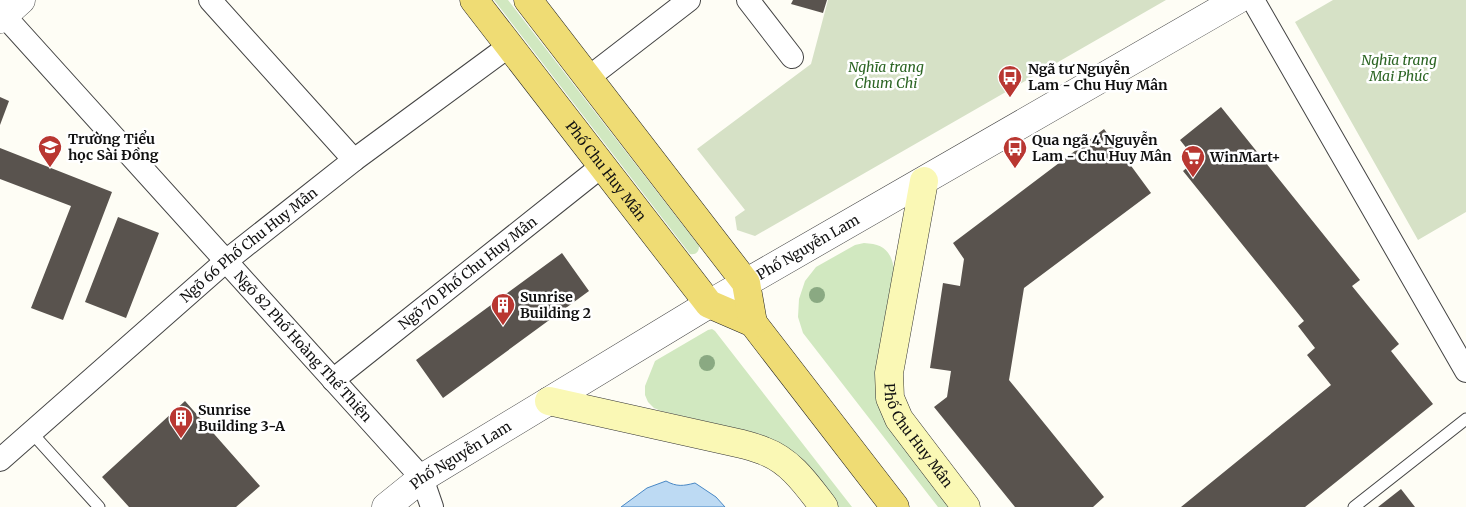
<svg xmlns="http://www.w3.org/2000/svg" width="1466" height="507" font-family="Merriweather,serif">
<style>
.green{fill:#d1e8c0}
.cemetery{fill:#d6e1c6}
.water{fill:#bddaf3;stroke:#4988c5}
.building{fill:#59534e}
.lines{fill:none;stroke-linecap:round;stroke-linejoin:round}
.service-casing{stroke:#444;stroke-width:13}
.minor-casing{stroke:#444;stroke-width:24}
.tertiary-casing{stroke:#444;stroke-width:29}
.secondary-casing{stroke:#333;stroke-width:29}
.primary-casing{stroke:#222;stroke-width:29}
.service{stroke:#fff;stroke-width:11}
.minor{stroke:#fff;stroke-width:22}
.tertiary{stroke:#fff;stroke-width:28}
.secondary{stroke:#faf8b5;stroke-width:28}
.primary{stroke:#efdc74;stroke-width:28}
.tree{fill:#8aa982}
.labels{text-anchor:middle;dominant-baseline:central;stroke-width:5;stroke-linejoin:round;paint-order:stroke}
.park-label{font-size:14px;font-style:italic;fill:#2c6524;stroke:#fff}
.poi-label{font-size:14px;font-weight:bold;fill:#111;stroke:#fff;text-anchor:start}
.street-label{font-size:14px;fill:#111;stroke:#fff}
</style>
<rect width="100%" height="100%" fill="#fefdf5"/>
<path class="green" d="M494,0h14l191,246c0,6 -3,9 -9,8z
M864,243c18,1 26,6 30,25l-16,89 77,150h-17l-135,-174 -5,-16 1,-18 6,-18 11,-14 39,-22z
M712,329l3,2 137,176h-17l-62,-66 -13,-7 -99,-23 -7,-3 -6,-6 -3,-7v-9l10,-25 53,-31z"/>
<path class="cemetery" d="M828,0h338l-411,236 -18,-6 -2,-13 10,-7 -48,-61 114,-85z
M1333,0h133v212l-48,28 -123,-218z"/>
<path class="water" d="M666,481c11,6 17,5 29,2l21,14 9,10h-104l26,-19z"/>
<path class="building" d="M793,0h34l-4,13 -32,-9z
M0,97l9,4 -9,24z
M1221,107l139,173 -8,6 47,58 -8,7 42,53 -128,103h-124l150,-122 -24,-30 8,-7 -17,-22 6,-5 -121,-150 13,-11 -16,-20z
M1104,129l47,64 -127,95 -15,92 95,117 -11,10h-78l-81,-100 13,-10 4,-26 -21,-3 13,-85 17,3 4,-27 -11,-16z
M0,148l112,44 -49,128 -32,-12 40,-102 -71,-27z
M118,217l41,16 -33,85 -41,-16z
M562,253l27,38 -146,107 -27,-38z
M185,401l75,85 -24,21h-107l-27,-30z
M1401,489l14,18h-37z"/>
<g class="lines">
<g class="service-casing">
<path id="service" d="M31,432l68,75
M1354,507l112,-88"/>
</g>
<g class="minor-casing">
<g id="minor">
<path d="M210,0l144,160"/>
<path d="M748,0l44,57"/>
<path d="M1253,0l213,371"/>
<path id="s1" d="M0,11l422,467 10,29"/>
<path d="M588,78l101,-78"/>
<path id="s2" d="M333,380l269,-214"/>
<path id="s3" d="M0,460l226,-199 128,-101 155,-114"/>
</g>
</g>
<g class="tertiary-casing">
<g id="tertiary">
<path d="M0,19l21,-19"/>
<path id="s4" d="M386,507l36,-29 287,-174 528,-304"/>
</g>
</g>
<g class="secondary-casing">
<g id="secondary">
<path id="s5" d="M924,181l-35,192 1,25 9,21 67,88"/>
<path d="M549,401l193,43c7,2 15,4 22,7 27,10 43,34 60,56"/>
</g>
</g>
<g class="primary-casing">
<g id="primary">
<path id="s6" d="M474,0l235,304 44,19 142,184"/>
<path d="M528,0l218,283 7,40"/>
</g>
</g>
<use href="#service" class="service"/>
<use href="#minor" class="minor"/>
<use href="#tertiary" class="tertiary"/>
<use href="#secondary" class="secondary"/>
<use href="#primary" class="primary"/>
</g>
<g class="tree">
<circle cx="817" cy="295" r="8"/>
<circle cx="707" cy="363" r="8"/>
</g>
<defs>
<g id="bus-pin" transform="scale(1.25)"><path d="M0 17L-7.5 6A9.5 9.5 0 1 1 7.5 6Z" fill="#b93731" stroke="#fff"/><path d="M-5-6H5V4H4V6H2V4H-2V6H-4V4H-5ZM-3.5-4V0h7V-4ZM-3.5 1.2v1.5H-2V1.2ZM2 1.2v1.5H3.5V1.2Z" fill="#fff"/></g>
<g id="school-pin" transform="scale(1.25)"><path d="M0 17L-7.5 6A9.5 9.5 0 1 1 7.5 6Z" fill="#b93731" stroke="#fff"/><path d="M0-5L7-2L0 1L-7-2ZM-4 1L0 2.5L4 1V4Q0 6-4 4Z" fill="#fff"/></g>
<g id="supermarket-pin" transform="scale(1.25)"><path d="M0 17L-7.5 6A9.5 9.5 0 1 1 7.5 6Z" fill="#b93731" stroke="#fff"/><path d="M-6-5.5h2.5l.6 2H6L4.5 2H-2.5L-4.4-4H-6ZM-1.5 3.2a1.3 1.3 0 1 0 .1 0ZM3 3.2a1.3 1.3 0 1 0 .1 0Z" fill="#fff"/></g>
<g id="building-pin" transform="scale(1.25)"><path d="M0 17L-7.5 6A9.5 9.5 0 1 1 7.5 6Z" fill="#b93731" stroke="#fff"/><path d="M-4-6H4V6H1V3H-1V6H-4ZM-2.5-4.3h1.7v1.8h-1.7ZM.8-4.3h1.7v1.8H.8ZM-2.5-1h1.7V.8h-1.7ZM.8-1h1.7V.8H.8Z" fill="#fff"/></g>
</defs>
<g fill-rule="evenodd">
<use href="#bus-pin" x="1010" y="77"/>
<use href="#school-pin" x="50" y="147"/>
<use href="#bus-pin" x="1015" y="148"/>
<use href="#supermarket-pin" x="1193" y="157"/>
<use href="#building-pin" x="503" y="305"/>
<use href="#building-pin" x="181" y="418"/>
</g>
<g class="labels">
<g class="park-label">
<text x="1399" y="60">Nghĩa trang<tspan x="1399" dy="16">Mai Phúc</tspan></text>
<text x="886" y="67">Nghĩa trang<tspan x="886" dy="16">Chum Chi</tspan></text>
</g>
<g class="poi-label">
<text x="1028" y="69">Ngã tư Nguyễn<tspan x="1028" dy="16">Lam - Chu Huy Mân</tspan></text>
<text x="68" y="139">Trường Tiểu<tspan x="68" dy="16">học Sài Đồng</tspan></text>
<text x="1032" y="140">Qua ngã 4 Nguyễn<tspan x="1032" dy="16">Lam - Chu Huy Mân</tspan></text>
<text x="1210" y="157">WinMart+</text>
<text x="520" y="297">Sunrise<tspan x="520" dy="16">Building 2</tspan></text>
<text x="198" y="410">Sunrise<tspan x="198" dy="16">Building 3-A</tspan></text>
</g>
<g class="street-label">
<text stroke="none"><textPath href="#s6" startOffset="216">Phố Chu Huy Mân</textPath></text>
<text stroke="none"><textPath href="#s3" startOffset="329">Ngõ 66 Phố Chu Huy Mân</textPath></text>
<text stroke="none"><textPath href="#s4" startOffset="496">Phố Nguyễn Lam</textPath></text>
<text stroke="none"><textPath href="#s2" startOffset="172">Ngõ 70 Phố Chu Huy Mân</textPath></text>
<text stroke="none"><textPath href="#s1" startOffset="452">Ngõ 82 Phố Hoàng Thế Thiện</textPath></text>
<text stroke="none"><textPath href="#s5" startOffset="266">Phố Chu Huy Mân</textPath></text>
<text stroke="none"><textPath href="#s4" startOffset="91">Phố Nguyễn Lam</textPath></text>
</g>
</g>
</svg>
